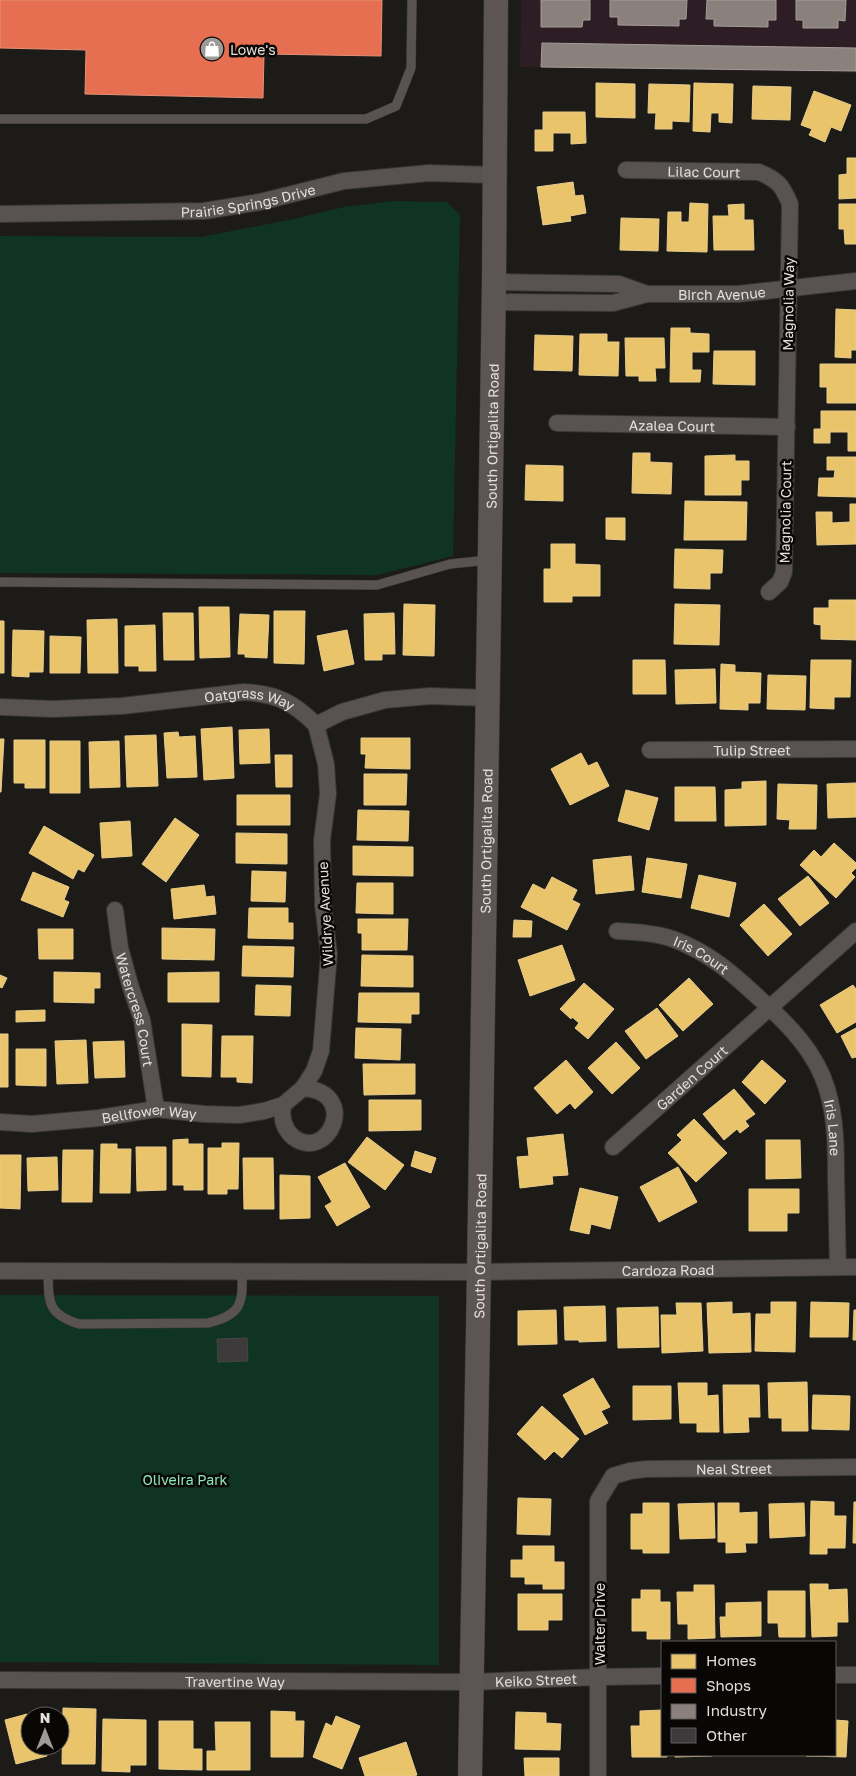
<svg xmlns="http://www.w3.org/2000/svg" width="856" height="1776" font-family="'Golos Text',sans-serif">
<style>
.industrial{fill:#2c1e24}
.green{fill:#0f3424}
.homes{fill:#e9c46a;stroke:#e7cc8c}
.shops{fill:#e76f51;stroke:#e6917a}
.industry{fill:#8a817c;stroke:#a49d98}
.building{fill:#3c3a3a;stroke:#464545}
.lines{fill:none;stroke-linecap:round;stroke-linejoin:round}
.lane-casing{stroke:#383634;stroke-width:10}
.street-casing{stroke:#383634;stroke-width:18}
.secondary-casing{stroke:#383634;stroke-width:25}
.lane{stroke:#595253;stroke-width:9}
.street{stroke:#595253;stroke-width:16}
.secondary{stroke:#5d5454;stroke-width:24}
.labels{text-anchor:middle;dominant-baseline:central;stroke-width:5;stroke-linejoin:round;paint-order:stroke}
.poi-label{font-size:14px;fill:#e2dfdb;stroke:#080705;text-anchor:start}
.street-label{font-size:14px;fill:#e2dfdb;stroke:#080705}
.park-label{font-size:14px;fill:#8be9bb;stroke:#080705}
</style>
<rect width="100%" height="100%" fill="#1d1b18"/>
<path class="industrial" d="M521,0h335v73l-336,-6z"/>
<path class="green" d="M394,201l53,1 13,13 -7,341 -76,19 -377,-2v-337l201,1 93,-18 50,-12z
M0,1295l439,1v369l-439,-3z"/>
<path class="homes" d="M596,83l39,1v34l-39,-1z
M694,83l39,1 -1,39 -13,-1v-9h-8l-1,19 -17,-1z
M649,84l41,1 -1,37 -17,-1v8h-17l1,-16h-8z
M753,86l38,1 -1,33 -38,-1z
M814,91l37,14 -10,26 -10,-4 -6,15 -16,-7 3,-6 -11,-4z
M543,112h42l1,31 -15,1v-11h-18v18h-18v-21h8z
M847,158h9v40l-17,1v-24l8,-1z
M573,182l2,14 8,-1 3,18 -16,3 1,5 -28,4 -6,-38z
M690,203l18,1 -1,48 -40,-1 1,-39h13v10h8z
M744,204v16h9l1,30h-40l-1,-34h16l-1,-11z
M839,204h17v40h-11l-1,-15h-5z
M621,218l38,1 -1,32 -38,-1z
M836,309l20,1v40h-5v8l-16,-1z
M671,328h19v5l19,1v18h-17v18h9l-1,12h-30z
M580,334h27v8h12l-1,34 -39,-1z
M535,335l38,1 -1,35 -38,-1z
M625,338h39l1,30h-10l1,13h-17v-5h-13z
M714,351h41v34l-42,-1z
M820,364h36v39h-29v-16h-7z
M821,411h35v40h-8v-19h-18v11h-16v-14h7z
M633,453h17v9l22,1 -1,31 -39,-1z
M735,455v6h14v19h-8v15h-36v-39z
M827,457h29v40l-38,-1 1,-18h15l1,-8h-8z
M526,465l37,1v35l-38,-1z
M685,501l62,1 -1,38h-62z
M850,504h6v40l-39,1 -1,-33h16v11l18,-1z
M606,518h19v22l-19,-1z
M551,544h24v20l25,1v31h-28v6h-28v-33h7z
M675,549l48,1 -1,23h-12v16l-36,-1z
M829,600h27v40l-35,-1v-14l-7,-1v-16h15z
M404,604l31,1 -1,51 -31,-1z
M675,604l45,1 -1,40 -45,-1z
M199,607h30l1,50 -30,1z
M274,611h31l-1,53 -30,-1z
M163,613h30l1,47h-30z
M394,613l1,41h-13v6h-17l-1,-46z
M240,614l29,1 -2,43 -22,-1v-3h-7z
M117,619l1,54h-30l-1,-53z
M0,621h4v52h-4z
M155,625l1,46h-17v-5h-14v-40z
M13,630l31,1 -1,41h-14v5l-17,-1z
M347,630l7,34 -30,7 -7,-35z
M50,636l31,1 -1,36h-30z
M633,660h32l1,34h-33z
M811,660h40l-1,37h-16v12l-24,-1z
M721,664l14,1v7l26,1 -1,30h-12v7l-28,-1z
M715,669l1,34 -40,1 -1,-34z
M768,675l38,1 -1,34 -38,-1z
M232,727l2,51 -30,2 -3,-51z
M269,729l1,34 -30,1 -1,-34z
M178,732l1,5 16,-1 2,41 -30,1 -3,-45z
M156,735l2,51 -31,1 -2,-51z
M361,738h49v31l-45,-1 1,-14h-5z
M0,739h4l-3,53h-1z
M14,740h31v48h-20v-5h-11z
M50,741h30v52h-30z
M119,741l1,46 -30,1 -1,-46z
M581,753l7,13 9,-4 12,24 -39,19 -19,-36z
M275,755h17v32h-16z
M364,774h43l-1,31h-42z
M766,781v44l-41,1v-36l17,-1v-7z
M856,783v34l-28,1 -1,-34z
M778,784l39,1 -1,44h-27l1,-9 -13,-1z
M675,787h40l1,34h-41z
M626,790l32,8 -9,32 -31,-9z
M237,795h53v30h-53z
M358,810l51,1 -1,30 -51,-1z
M175,818l24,17 -33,47 -24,-18z
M130,821l2,35 -30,2 -2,-35z
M44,826l50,29 -10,17 -6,-3 -5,10 -44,-26z
M236,833l51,1v30l-51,-1z
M834,843l22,20v5l-5,5 4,4 -19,21 -36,-33 14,-15 7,7z
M353,846l60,1v29l-60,-1z
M631,856l3,34 -38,4 -3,-34z
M647,858l40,6 -6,34 -39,-6z
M252,871l34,1 -1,30 -34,-1z
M33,872l36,15 -5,13 5,2 -6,15 -42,-17z
M699,875l37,8 -7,34 -38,-9z
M808,876l21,27 -29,23 -22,-27z
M552,877l25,13 -5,10 8,4 -13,26 -46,-23 12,-23 12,6z
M357,883h36v31l-37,-1z
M204,885l2,12 8,-1 2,18 -42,5 -3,-30z
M764,904l28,30 -24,22 -28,-31z
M249,908h39v15h5v16l-45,-1z
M358,919h50l-1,31h-45v-17h-4z
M514,920l18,1 -1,16h-18z
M162,928l53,1 -1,31 -52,-1z
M38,929h35v30h-34z
M562,945l13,35 -45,16 -12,-36z
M243,946l51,1 -1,30 -51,-1z
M362,955l51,1v31l-52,-1z
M54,972l46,1v15h-6v15l-40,-1z
M219,972v30h-51v-29z
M0,975l7,3 -5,10 -2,-1z
M689,978l24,26 -30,27 -24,-26z
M584,983l30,26 -26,30 -13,-11 4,-5 -7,-6 -1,2 -11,-10z
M256,985l35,1 -1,30 -35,-1z
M853,985l3,4v33l-19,11 -17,-28z
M359,993h60v21h-8v9l-53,-1z
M657,1008l21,28 -32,23 -21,-28z
M45,1010v11l-29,1v-11z
M182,1024l30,1 -1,52 -29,-1z
M356,1028l45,1 -1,31 -45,-2z
M856,1028v29l-4,1 -11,-22z
M0,1034h8v53h-8z
M222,1036h31l-1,47 -15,-1v-5h-16z
M86,1040l2,43 -31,1 -2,-43z
M124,1041l1,36 -30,1 -2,-36z
M616,1042l24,26 -28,26 -24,-26z
M16,1049h30v37l-30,-1z
M566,1060l27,32 -18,17 -5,-6 -13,11 -23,-26z
M762,1060l24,21 -21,23 -23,-22z
M363,1064h52v30l-51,1z
M734,1089l21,25 -10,7 4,5 -9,7 -3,-4 -13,11 -21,-26z
M369,1100h52v30l-52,1z
M694,1119l33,34 -31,29 -28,-29 14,-13 -5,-5z
M563,1134l5,41 -16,1 1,8 -33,4 -3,-31 12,-1 -2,-18z
M367,1137l37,28 -19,25 -37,-28z
M188,1139v5h15v46h-19v-5h-11v-45z
M766,1140h34l1,38 -35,1z
M222,1143h17l-1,46h-11v5h-19v-46h14z
M101,1144h16v5h14l-1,44h-30z
M136,1147h30v43l-29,1z
M63,1150h30l-1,52h-30z
M415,1151l21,7 -5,15 -20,-7z
M0,1155h21l-1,54 -20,-1z
M57,1157l1,33 -30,1 -1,-33z
M243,1158h30l1,51h-30z
M345,1163l25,44 -33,19 -12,-20 7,-4 -14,-25z
M678,1167l19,35 -38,20 -19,-35z
M280,1175l30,1v42l-30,1z
M580,1188l38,9 -8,32 -19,-5 -2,10 -19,-4z
M749,1189h50v24h-12v18h-38z
M732,1302v12l18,-1 1,39 -42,1 -2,-50z
M771,1302h25l-1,50 -40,-1 1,-37h15z
M811,1302l38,1 -1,34h-38z
M676,1303h25l2,48 -41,2 -1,-38h16z
M605,1306l1,35 -27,1v-2h-14l-1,-33z
M658,1307l1,40 -41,1 -1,-40z
M556,1310l1,34 -39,1v-34z
M854,1310h2v30h-3z
M593,1378l17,29 -9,4 7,12 -23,12 -22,-40z
M807,1382l1,49h-26v-13h-13l-1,-35z
M678,1383h29v13l11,-1 1,37h-22v-9h-17z
M723,1385h36l1,32h-12l1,15 -25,1z
M633,1386h38v33l-38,1z
M813,1395l37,1 -1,34 -37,-1z
M542,1406l37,33 -17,19 -8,-7 -9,9 -28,-26z
M518,1498l33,1 -1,36 -33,-1z
M811,1501l23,1v14h12l-1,32h-18v6h-17z
M854,1502h2v41h-3z
M643,1503h26v50h-26v-4h-12v-35h12z
M714,1503l1,35 -35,1 -2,-35z
M718,1503h21v10l18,-1v31h-12l1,9 -20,1v-11h-8z
M804,1503l1,33 -35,2 -1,-34z
M523,1546h31v16h10v27h-21v-5h-18v-7h-14v-17h12z
M810,1584h18v6l19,-1 1,33h-11v14l-25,1z
M694,1585h20l1,53 -27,1v-15h-10l-1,-32h17z
M641,1590h19v12h10v37h-23v-8h-15v-32h9z
M768,1591h37v46h-26l-1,-14h-10z
M518,1594h44v26h-14v10h-30z
M761,1602v34l-40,1 -1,-20h6v-14z
M63,1708l33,1 -1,55h-33z
M662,1710v45h5v2h-35l-1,-31h9v-15z
M271,1711l24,1v9h9l-1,36h-32z
M516,1712l30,1v10l15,1 -1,26 -45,-1z
M27,1714l3,8v24h14l3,10 -31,8 -11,-44z
M336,1716l24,10 -18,43 -29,-12 13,-34 6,3z
M103,1719l43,1v45h-16v7l-28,-1z
M835,1720l13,1 -2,36 -40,-1 29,-1z
M159,1721h34v28h9v21l-43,-1z
M215,1722h35v48h-43v-19h9z
M406,1742l11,33 -4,1h-48l-6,-18z
M675,1755h37v1l-37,1z
M524,1758h35v18h-34z"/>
<path class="shops" d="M0,0h382l-1,56 -117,-2 -1,44 -178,-4 1,-44 -86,-2z"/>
<path class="industry" d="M541,0h49v20h-7l-1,7h-41z
M610,0h77l-1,19h-7v7l-61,-1v-8h-8z
M707,0h69v20h-8v7l-54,-1v-7h-8z
M796,0h50l-1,21 -7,-1v8h-35v-8h-7z
M542,43l314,5v23l-315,-4z"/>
<path class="building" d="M247,1338l1,23 -30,1 -1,-23z"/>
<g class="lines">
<g class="lane-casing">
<path id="lane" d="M0,119h366l30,-13 15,-38 1,-68
M0,582l377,3 73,-21 39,-4
M48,1271c1,30 -2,43 31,53l129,-1c34,-8 35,-20 34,-52"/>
</g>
<g class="street-casing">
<g id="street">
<path id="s1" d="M626,170l133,2c19,8 23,13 31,32l-6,368 -4,10 -11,10"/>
<path id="s2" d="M0,214l204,-3 56,-9 84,-21 85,-8 65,2"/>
<path d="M494,282l125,2 28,10"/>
<path id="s3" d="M493,302l120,1 34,-9h91l118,-13"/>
<path id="s4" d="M557,423l230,4"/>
<path id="s5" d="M0,707l53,2 69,-3 122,-14c33,2 49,10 72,33"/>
<path d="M316,725l26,-13 43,-12 45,-4 57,2"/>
<path id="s6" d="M650,750l206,-1"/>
<path id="s7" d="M115,910l5,38 11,40 11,32 14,89"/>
<path id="s8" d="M617,931c19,1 38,2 56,8 37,14 59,34 87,60 28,25 56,53 67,90 9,30 9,60 9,90 1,30 1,59 2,88"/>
<path d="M283,1105c-2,12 0,23 10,32 35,27 68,-45 10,-49"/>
<path id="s9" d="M0,1122l32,2 67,-6 57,-9 48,5 35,1 25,-4 19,-6 20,-17 11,-17 7,-20 8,-97 -6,-49 -1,-65 6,-46 -2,-30 -10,-39"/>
<path id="s10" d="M613,1147l243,-216"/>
<path id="s11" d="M0,1271l479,1 377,-5"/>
<path d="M835,1675h21"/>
<path id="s12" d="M0,1680l471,2 128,-5 63,-1"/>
<path id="s13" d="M598,1776v-275l15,-25 17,-5 16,-2 210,-2"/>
</g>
</g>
<g class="secondary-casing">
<g id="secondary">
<path id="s14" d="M470,1776l9,-504 15,-990 2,-282"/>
</g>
</g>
<use href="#lane" class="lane"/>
<use href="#street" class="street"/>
<use href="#secondary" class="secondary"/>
</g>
<defs>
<g id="shop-disc" transform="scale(1.25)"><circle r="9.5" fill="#9d9a97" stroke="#080705"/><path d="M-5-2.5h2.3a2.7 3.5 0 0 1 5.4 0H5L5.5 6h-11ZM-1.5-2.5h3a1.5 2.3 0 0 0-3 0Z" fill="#fff"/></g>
</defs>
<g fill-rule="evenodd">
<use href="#shop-disc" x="212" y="49"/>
</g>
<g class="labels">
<g class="poi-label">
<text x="230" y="49">Lowe's</text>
</g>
<g class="street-label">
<text stroke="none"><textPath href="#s1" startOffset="78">Lilac Court</textPath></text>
<text stroke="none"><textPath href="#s2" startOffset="249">Prairie Springs Drive</textPath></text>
<text stroke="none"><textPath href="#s3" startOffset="230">Birch Avenue</textPath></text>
<text transform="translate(788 304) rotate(-89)">Magnolia Way</text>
<text stroke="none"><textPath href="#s4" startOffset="115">Azalea Court</textPath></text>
<text stroke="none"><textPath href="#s14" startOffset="1340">South Ortigalita Road</textPath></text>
<text transform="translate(785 512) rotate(-89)">Magnolia Court</text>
<text stroke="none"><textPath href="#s5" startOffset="251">Oatgrass Way</textPath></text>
<text stroke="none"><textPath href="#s6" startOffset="102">Tulip Street</textPath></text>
<text stroke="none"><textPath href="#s14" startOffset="935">South Ortigalita Road</textPath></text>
<text transform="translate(325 914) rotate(-93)">Wildrye Avenue</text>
<text stroke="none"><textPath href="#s8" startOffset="89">Iris Court</textPath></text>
<text stroke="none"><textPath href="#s7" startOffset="102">Watercress Court</textPath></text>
<text stroke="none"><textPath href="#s10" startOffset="105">Garden Court</textPath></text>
<text stroke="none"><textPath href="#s9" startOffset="150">Bellfower Way</textPath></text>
<text stroke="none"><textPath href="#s8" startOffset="316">Iris Lane</textPath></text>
<text stroke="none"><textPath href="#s14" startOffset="530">South Ortigalita Road</textPath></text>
<text stroke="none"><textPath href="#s11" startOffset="668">Cardoza Road</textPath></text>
<text stroke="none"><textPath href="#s13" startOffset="426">Neal Street</textPath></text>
<text transform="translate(599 1624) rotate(-90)">Walter Drive</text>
<text stroke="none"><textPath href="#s12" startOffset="536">Keiko Street</textPath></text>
<text stroke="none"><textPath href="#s12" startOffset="235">Travertine Way</textPath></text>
</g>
<g class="park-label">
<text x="185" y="1479">Oliveira Park</text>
</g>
</g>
<rect x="661" y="1641" width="175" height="115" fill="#080705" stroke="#5f5d5b"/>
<rect x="671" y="1654" width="25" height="15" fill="#e9c46a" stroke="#5f5d5b"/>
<text x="706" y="1666" font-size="15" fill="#e2dfdb">Homes</text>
<rect x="671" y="1678" width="25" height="15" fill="#e76f51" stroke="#5f5d5b"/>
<text x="706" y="1691" font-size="15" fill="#e2dfdb">Shops</text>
<rect x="671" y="1704" width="25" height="15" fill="#8a817c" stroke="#5f5d5b"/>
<text x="706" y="1716" font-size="15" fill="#e2dfdb">Industry</text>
<rect x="671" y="1728" width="25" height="15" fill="#3c3a3a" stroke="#5f5d5b"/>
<text x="706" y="1741" font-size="15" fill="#e2dfdb">Other</text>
<g transform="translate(45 1731)"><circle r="24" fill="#080705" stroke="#5f5d5b"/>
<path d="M0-4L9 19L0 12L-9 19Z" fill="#9d9a97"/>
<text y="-8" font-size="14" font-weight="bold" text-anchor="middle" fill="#e2dfdb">N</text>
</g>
</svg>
